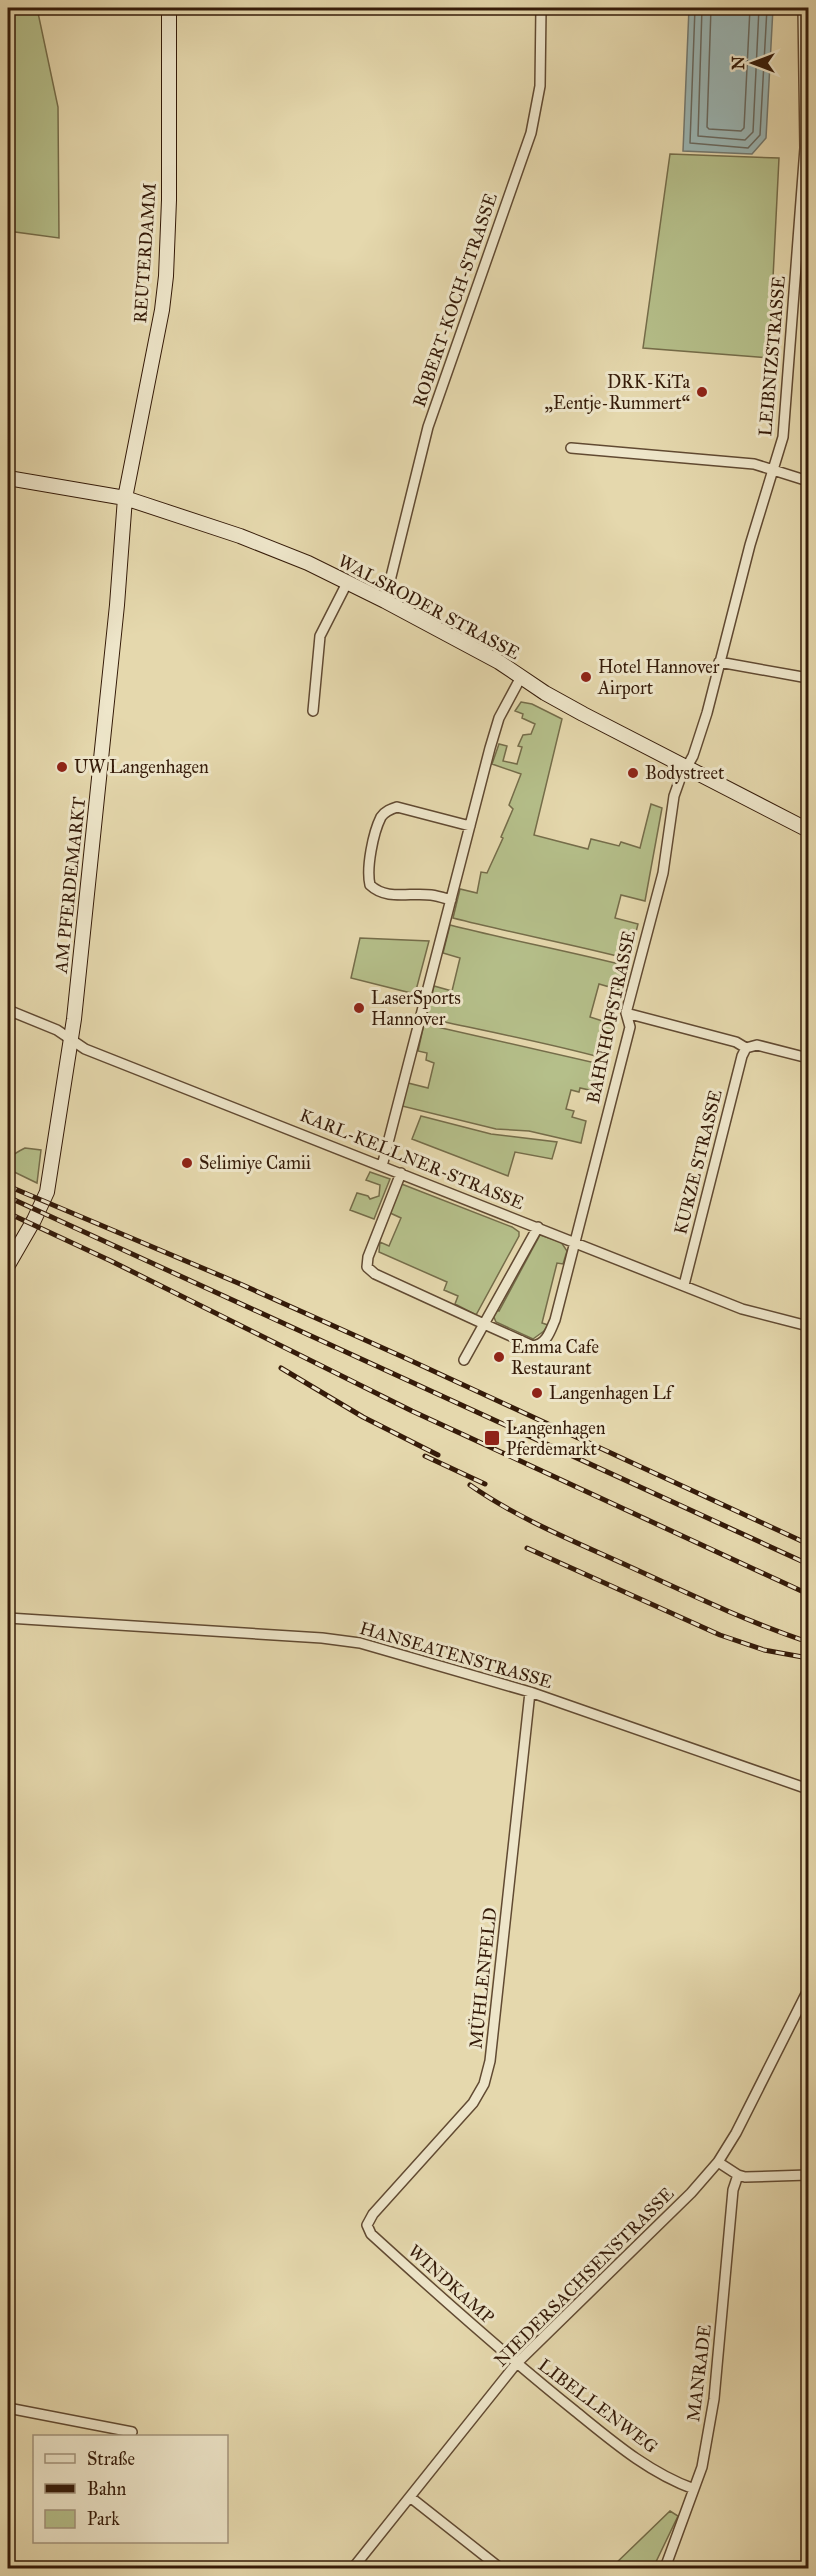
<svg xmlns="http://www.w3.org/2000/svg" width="816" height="2576" font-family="'IM FELL Great Primer',serif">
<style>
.green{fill:#b5bf8a;stroke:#756d4a;stroke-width:1.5}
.water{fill:#9bb7b6;stroke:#727971;stroke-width:1.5}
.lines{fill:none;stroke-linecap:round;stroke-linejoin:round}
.shore{stroke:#686960;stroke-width:1.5}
.street-casing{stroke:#614a32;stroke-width:12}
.secondary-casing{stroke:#351b09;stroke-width:16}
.street{stroke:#eee6ca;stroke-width:9}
.secondary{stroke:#eee6ca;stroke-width:14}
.rail-casing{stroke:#351b09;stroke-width:5}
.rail{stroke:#eee6ca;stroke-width:3;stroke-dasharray:9;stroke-linecap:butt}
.poi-dot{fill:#8f2418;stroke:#eee6ca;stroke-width:2}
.labels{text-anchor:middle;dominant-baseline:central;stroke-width:6;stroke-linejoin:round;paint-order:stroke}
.street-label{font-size:18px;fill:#351b09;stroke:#eee6ca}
.poi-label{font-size:18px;fill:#351b09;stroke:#eee6ca;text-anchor:start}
</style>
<rect width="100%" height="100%" fill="#e5d8ad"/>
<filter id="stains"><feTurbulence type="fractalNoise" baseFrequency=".00333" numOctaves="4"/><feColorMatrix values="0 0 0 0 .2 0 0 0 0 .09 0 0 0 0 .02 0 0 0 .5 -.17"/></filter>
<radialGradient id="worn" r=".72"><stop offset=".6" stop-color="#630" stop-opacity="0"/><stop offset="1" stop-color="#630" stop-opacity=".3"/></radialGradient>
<path class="green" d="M8,8h29l21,99 1,131 -51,-7z
M670,154l109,4 -10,200 -126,-10z
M521,702l11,2 30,15 -28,116 54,14 3,-10 28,7 2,-4 19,6 11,-44 11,4 -17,93 -24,-6 -6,23 23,6 -9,35c-58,-15 -117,-26 -176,-41l7,-29 17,4 4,-21 6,1 16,-35 -2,-1 12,-28 -4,-4 12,-31 -29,-10 7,-20 8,2 -4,15 14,3 5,-17 -4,-1 5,-11 8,-1 4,-10 -13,-6 1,-4 -8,-3z
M450,925c59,15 118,26 177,41l-7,24 -21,-6 -9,33 22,7 -9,34c-59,-16 -118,-27 -177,-40l8,-32 18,5 8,-33 -17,-5z
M360,938l69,3 -14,53 -64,-16z
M424,1024l176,40 -6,27 -14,-3 -1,4 -8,-2 -5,19 8,2 -2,6 14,4 -5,22 -52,-12 -33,-2 -94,-23 6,-23 20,5 6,-25 -8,-3 1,-7 -9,-2z
M421,1116l70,18 66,8 -5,17 -37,-7 -7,24 -96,-37z
M25,1148l16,2 -4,33 -29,-14c-1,-12 7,-16 17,-21z
M370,1172l20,7 -16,40 -24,-9 7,-17 11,3 2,3 9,-3 1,-11 -14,-5z
M399,1183l113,44 7,5v4l-43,79 -21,-11 3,-8 -14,-6 3,-8 -68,-30 1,-10 9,4 12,-28 -13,-6z
M540,1235l21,7 6,9 -4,13 -6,-1 -15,60 6,2 -4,6 -11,8 -37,-17 -3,-7 3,-5 3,1z
M670,2511l8,5 -25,52h-42z"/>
<path class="water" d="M689,8h84l-7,130 -14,16 -69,-3z"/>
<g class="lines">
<path class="shore" d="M695,8l-5,135 58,5 12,-13 7,-127
M702,8l-4,128 47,4 8,-8 6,-124
M711,8l-4,119 2,2 32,2 3,-3 6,-120"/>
<g class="street-casing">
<path id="street" d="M571,448l183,16 54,17
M385,601l43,-174 103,-294 9,-47 1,-78
M719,662l89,16
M313,711l7,-75 27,-53
M451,900c-7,-2 -13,-4 -20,-5 -21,-3 -44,6 -61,-10 -4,-17 3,-52 11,-68 4,-6 10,-8 16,-10l73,19
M8,1010l49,20 28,19 657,260 66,17
M626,1013l110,29 10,6 11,-3 51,13
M382,1166l108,-418 9,-30 22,-41
M401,1173l-33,84 -1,10 8,7 109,50 -20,36
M538,1227l-54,97 49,22c14,-2 17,-15 22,-26l75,-293 -4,-14 37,-140 11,-77 6,-17 13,-23 14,-43 43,-168 33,-108 22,-289 -2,-140
M684,1285l58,-229 4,-8
M8,1618l314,20 38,5 170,49 278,97
M530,1692l-40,369 -6,23 -11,19 -100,111 -6,11 4,9c67,61 134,121 204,177 37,30 74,62 119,78
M718,2162l20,13 7,2 63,-2
M8,2408l124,24
M410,2497l90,71
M353,2568l163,-204 175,-171 27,-31 18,-29 72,-143
M665,2568l37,-101 12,-68 19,-209 5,-15"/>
</g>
<g class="secondary-casing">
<path id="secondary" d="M8,478l117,20 115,38 68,27 77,38 114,61 46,31 38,21 225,116
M8,1265l26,-45 13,-28 27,-173 43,-414 8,-107 37,-188 4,-34 3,-76v-192"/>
</g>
<use href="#street" class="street"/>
<use href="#secondary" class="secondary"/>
<g class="rail-casing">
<path id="rail" d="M8,1186l230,97 165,74 405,187
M8,1197l800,367
M8,1213l103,48 301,150 396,183
M281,1368l82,49 75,38
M425,1456l60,28
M470,1485c47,33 101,55 154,79 61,28 121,57 184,78
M527,1548l193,87 44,15 44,8"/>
</g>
<use href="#rail" class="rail"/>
</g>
<g class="poi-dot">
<circle cx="702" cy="392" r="6"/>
<circle cx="586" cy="677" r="6"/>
<circle cx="62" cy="767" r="6"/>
<circle cx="633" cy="773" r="6"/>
<circle cx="359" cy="1008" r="6"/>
<circle cx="187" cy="1163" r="6"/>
<circle cx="499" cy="1357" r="6"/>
<circle cx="537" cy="1393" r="6"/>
<rect x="484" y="1430" width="16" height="16" rx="3"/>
</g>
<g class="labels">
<g class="street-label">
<text transform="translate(145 253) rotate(-86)">REUTERDAMM</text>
<text transform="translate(455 300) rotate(-71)">ROBERT-KOCH-STRASSE</text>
<text transform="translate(772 356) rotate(-85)">LEIBNIZSTRASSE</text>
<text transform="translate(429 607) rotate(28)">WALSRODER STRASSE</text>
<text transform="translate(70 885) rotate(-84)">AM PFERDEMARKT</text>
<text transform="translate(611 1017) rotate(-78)">BAHNHOFSTRASSE</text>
<text transform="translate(412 1159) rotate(22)">KARL-KELLNER-STRASSE</text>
<text transform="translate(698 1162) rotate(-76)">KURZE STRASSE</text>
<text transform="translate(456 1655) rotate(16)">HANSEATENSTRASSE</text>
<text transform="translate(483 1978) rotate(-84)">MÜHLENFELD</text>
<text transform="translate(584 2277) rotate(-45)">NIEDERSACHSENSTRASSE</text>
<text transform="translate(451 2284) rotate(42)">WINDKAMP</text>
<text transform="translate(699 2373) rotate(-83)">MANRADE</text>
<text transform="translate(598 2406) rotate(37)">LIBELLENWEG</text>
</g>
<g class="poi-label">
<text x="690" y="382" text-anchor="end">DRK-KiTa<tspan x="690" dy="21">„Eentje-Rummert“</tspan></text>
<text x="598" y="667">Hotel Hannover<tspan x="598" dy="21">Airport</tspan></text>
<text x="74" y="767">UW Langenhagen</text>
<text x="645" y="773">Bodystreet</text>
<text x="371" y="998">LaserSports<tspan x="371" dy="21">Hannover</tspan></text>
<text x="199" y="1163">Selimiye Camii</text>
<text x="511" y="1347">Emma Cafe<tspan x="511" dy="21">Restaurant</tspan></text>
<text x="549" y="1393">Langenhagen Lf</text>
<text x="506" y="1428">Langenhagen<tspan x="506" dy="21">Pferdemarkt</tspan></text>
</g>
</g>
<rect width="816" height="2576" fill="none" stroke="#e5d8ad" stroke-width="30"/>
<rect x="9" y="9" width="798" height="2558" fill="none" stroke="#351b09" stroke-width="3"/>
<rect x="15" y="15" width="786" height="2546" fill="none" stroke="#351b09" stroke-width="1.5"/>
<rect x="33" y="2435" width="195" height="108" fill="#eee6ca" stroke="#a4957d" stroke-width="1.5"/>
<rect x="45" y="2454" width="30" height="9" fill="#eee6ca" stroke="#a4957d" stroke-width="1.5"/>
<text x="87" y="2465" font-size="18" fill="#351b09">Straße</text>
<rect x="45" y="2484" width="30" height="9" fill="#351b09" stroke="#a4957d" stroke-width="1.5"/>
<text x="87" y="2495" font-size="18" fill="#351b09">Bahn</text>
<rect x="45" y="2510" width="30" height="18" fill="#b5bf8a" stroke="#a4957d" stroke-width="1.5"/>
<text x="87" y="2525" font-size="18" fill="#351b09">Park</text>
<g transform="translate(753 63) rotate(270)" stroke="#eee6ca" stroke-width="4.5" paint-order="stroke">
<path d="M0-4.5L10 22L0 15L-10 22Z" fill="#351b09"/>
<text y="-9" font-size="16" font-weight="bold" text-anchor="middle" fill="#351b09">N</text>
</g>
<rect width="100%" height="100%" filter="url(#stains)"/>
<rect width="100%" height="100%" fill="url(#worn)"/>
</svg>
